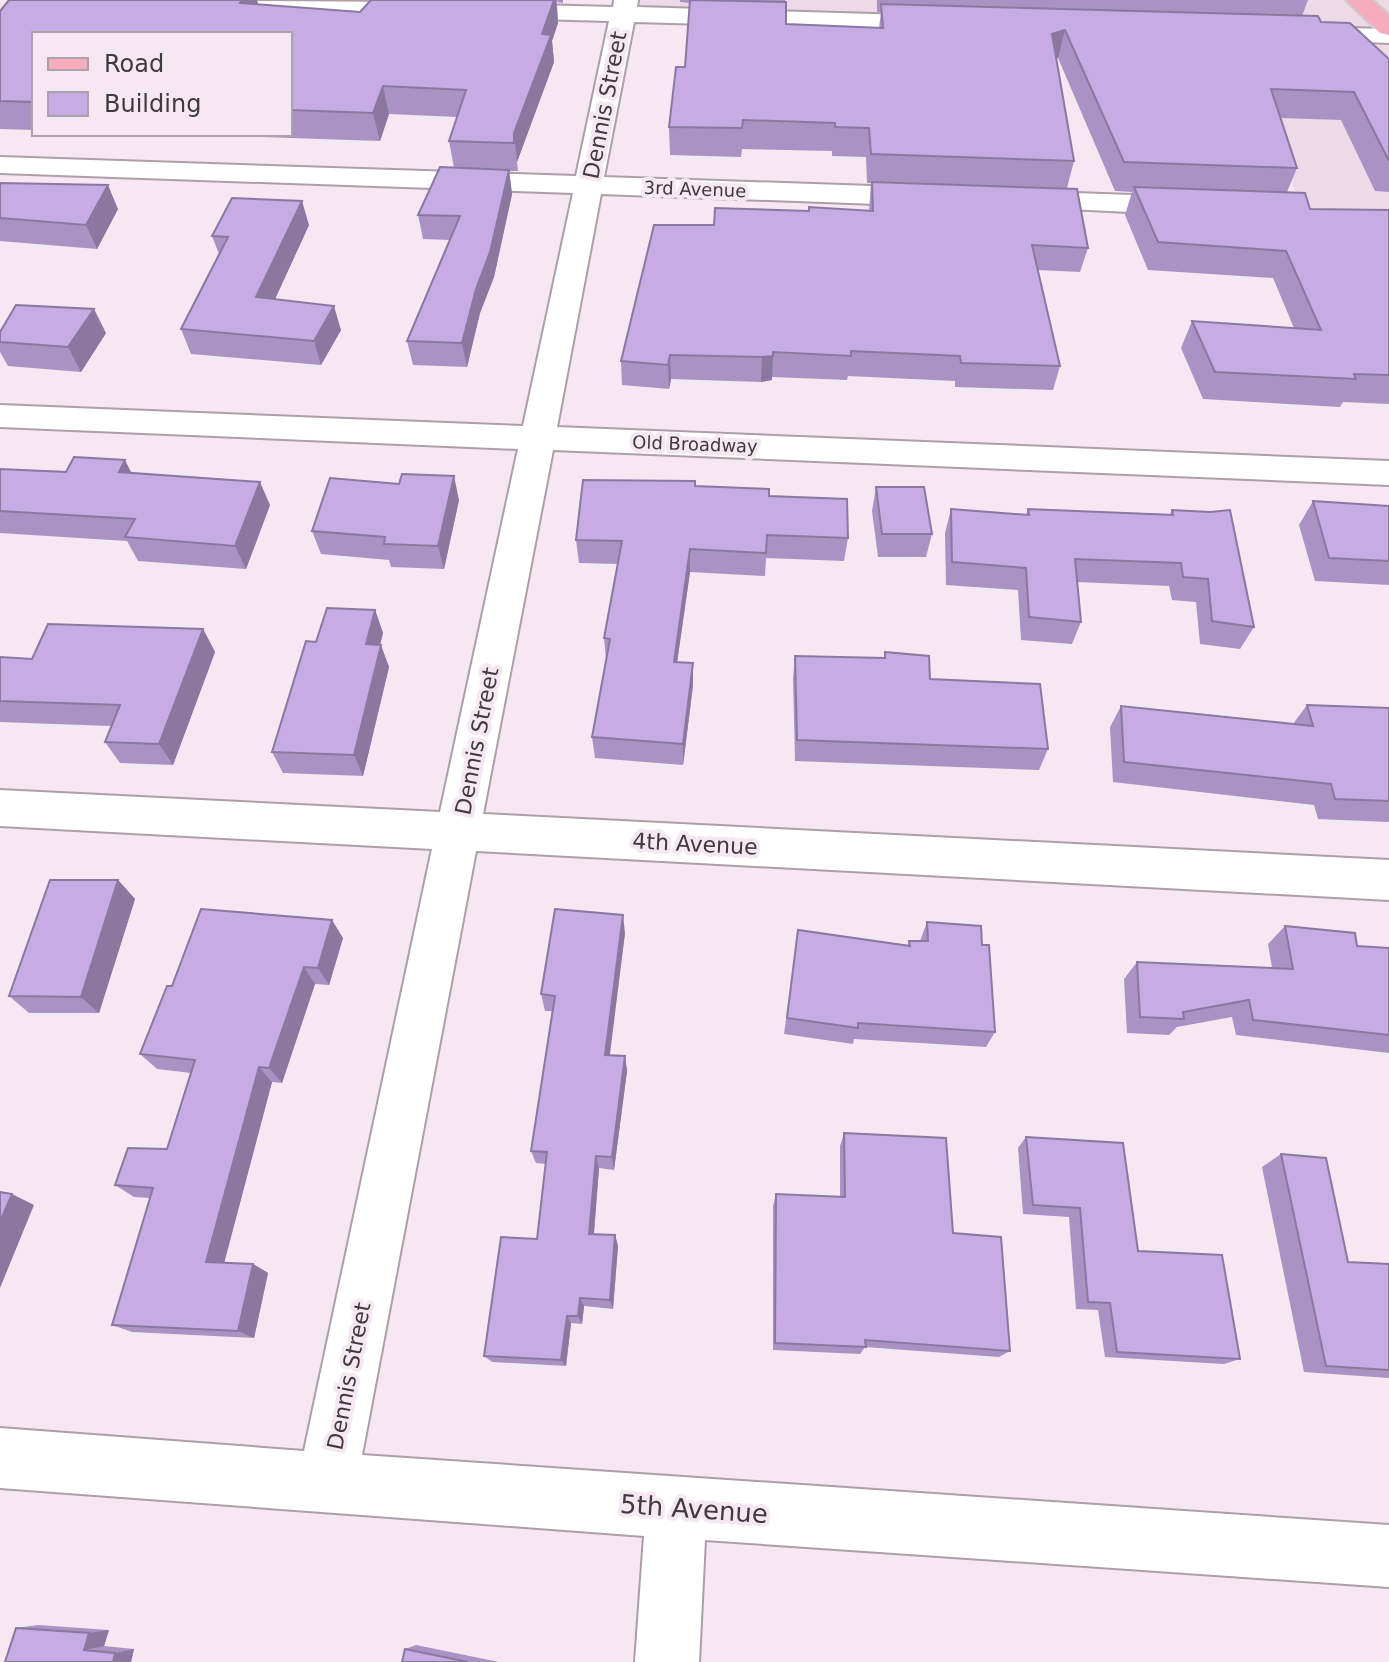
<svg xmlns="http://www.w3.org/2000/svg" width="1389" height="1662" font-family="'DejaVu Sans',sans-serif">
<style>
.built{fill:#eed9e8}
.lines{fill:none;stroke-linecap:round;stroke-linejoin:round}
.minor-casing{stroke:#ac9fa8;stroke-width:4}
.primary-casing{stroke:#cdcccd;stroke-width:4}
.minor{fill:#fff;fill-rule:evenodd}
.primary{fill:#f5adbe;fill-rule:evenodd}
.wall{fill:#aa93c4}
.shaded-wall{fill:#8b78a0}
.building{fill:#c6abe4;stroke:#8b78a0;stroke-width:2}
.labels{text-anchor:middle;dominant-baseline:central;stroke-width:8;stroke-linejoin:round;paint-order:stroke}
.far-street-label{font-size:18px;fill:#3f3a3e;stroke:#f6e8f2}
.street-label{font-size:22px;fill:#3f3a3e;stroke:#f6e8f2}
.near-street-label{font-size:26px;fill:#3f3a3e;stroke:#f6e8f2}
</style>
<rect width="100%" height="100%" fill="#f6e8f2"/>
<path class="built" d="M628,0h253l1,20 -257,-7z
M1125,0h264v209l-87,-1 -69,-177z"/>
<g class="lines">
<g class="minor-casing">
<path id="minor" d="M91,0l334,2 9,2 3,5 -3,5 -9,2 -322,-9 -8,-2z
M614,0h24l-1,7 304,9 9,2 3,5 -3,5 -9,2 -307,-8 -30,155 327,11 10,3 4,6 -4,6 -10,3 -330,-12 -44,233 832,34v24l-836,-35 -70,364 906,46v40l-913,-49 -114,604 1027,70v62l-684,-47 -6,122h-64l9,-126 -644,-48v-60l304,23 128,-602 -432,-23v-36l440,22 78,-363 -518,-22v-22l523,21 50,-233 -573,-20v-16l576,19 33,-155 -111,-3 -9,-2 -3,-5 3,-5 9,-2 115,3z
M1305,27l84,2v14l-93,-4 -3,-5 3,-5z
M1020,191l167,6 10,3 4,6 -4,6 -10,3 -177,-9 -4,-6 4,-6z"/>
</g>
<g class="primary-casing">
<path id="primary" d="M1346,0h26l17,15v20l-9,-2z"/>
</g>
<use href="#minor" class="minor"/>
<use href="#primary" class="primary"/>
</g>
<path class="wall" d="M257,0l1,5 102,7 11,-12h192v3l-6,-1 1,21 -6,18 2,21 -37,100 1,9h-9l3,23 -18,83 -14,36 -13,54 -54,-2 -6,-24 43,-101 -27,-1 -5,-24 36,-47 -5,-27 8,-24 -68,-3 -9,27 -211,-7h121v-100h-256v96l-34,-1v-118z
M680,0h105l1,24 93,4 2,-16h-4v-12h431l-6,16 19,6 68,37v133l-14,-1 -34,-71 -60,-2 16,50 -10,24 23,17 79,1v194l-46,-2 -3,5 -137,-8 -22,-51 11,-27 102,7 -21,-50 -125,-8 -23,-55 7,-23 -17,-1 -57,-133h-2l18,103 -7,27 21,60 -8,24 -42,-2 22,96 -7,24 -98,-3v-6l-107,-5 -1,4 -75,-3v3l-11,2 -90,-3 -2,10 -47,-4 -1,-24 93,-136 95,-14h60l2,-28h-4l-1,-26 -34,-1v-5l-90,-2 -1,8 -71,-2 -1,-28 16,-60 5,-64 -10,-1z
M0,183l118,26 -21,40 -97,-8z
M309,225l-34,74 66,31 -20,35 -130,-11 -10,-25 38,-75 -7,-18z
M0,332l106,1 -25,39 -73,-6 -8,-14z
M0,469l131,4 139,32 -24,64 -108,-8 -11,-20 -127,-8z
M695,486l74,10 79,42 -4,23 -78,-3 -1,18 -75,-4 -13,90 16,23 -10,80 -88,-7 -3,-21 14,-77 -2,-22 14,-74 -39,-1 -3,-23z
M876,487l56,47 -6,23h-48l-6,-46z
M459,500l-15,69 -53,-2 -2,-7 -68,-6 -9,-23z
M1313,501l76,5v79l-74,-4 -16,-56z
M951,509l75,6 2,-6 142,5 2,-4 82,117 -14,22 -40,-5 -4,-42 -24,-2 -3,-14 -92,-4 4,40 -9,22 -51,-4 -3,-50 -72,-5 -1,-52z
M375,610l8,23 -3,12 9,22 -26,109 -80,-3 -11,-21 44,-110z
M203,629l12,23 -42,113 -53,-2 -15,-21 6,-16 -111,-4v-65l32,2z
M885,652l163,97 -9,21 -244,-9 -2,-83 2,-22 89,2z
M1307,705l82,3v114l-71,-3 -4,-14 -201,-23 -3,-55 11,-21 172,18z
M118,880l17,19 -36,114h-70l-20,-17z
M927,922l55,23 13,87 -9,15 -132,-8 -1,5 -69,-10 14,-104 110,15 1,-4h11z
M1285,926l72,20 32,2v105l-153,-18 -4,-18 -55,10 -8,8 -42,-2 -3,-54 13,-17 135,6 -4,-24z
M625,933l-16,122 16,1 2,15 -13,99 -15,-2 -5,66 21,1 3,11 -5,63 -29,-3 -2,18 -11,-1 -5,43 -74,-4 -8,-6 53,-117 9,-75 -10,-1 -5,-12 21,-140h-7l-4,-17z
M343,938l-14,47 -14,-1 -33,99 -10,-1 -48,181 29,1 15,9 -14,65 -122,-6 -20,-7 38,-127 -16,-1 -19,-12 52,-36 24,-76 -34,-4 -17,-15z
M844,1133l109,100 57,118 -11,6 -134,-10 -5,7 -87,-4v-144l3,-12 64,3v-51z
M1026,1137l112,114 102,108 -16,5 -119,-7 -7,-47 -22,-1 -7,-92 -46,-3 -5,-66z
M1281,1154l67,108 41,2v114l-85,-6 -42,-205z
M38,1625l71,5 -5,16 30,3 -3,13h-126l11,-34z
M416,1645l83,17h-97l3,-13z"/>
<path class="shaded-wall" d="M242,0h15l4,14 -21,-11z
M554,0h2l2,23 -6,18 2,21 -37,100 1,9 -4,-38 28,-99z
M1065,30l-7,28 -13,4 7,-28z
M383,86l6,28 -9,27 -7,-28z
M509,170l3,24 -18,83 -14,36 -13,54 -5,-24z
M108,185l10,24 -21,40 -11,-24z
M302,201l7,24 -44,96 -9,-24z
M334,306l7,24 -20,35 -7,-24z
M94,309l12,24 -25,39 -13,-25z
M670,355l1,24 -2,10 -1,-24z
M773,356l-1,24 -11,2 1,-25z
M125,460l12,24 -18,-12z
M454,476l5,24 -15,69 -6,-23z
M260,482l10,23 -24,64 -11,-23z
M690,549v23l-16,112v-22z
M375,610l8,23 -9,34 -8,-23z
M203,629l12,23 -42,113 -14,-21z
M381,645l8,22 -26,109 -9,-21z
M693,663v22l-10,80v-21z
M118,880l17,19 -36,114 -18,-16z
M623,915l2,18 -17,137 -3,-15z
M332,920l11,18 -14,47 -11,-17z
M304,967l11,17 -33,99 -13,-15z
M625,1056l2,15 -13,99 -2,-13z
M259,1067l13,15 -50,189 -16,-9z
M596,1156l3,12 -6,76 -4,-10z
M12,1194l22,11 -34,83v-66z
M615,1235l3,11 -5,63 -3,-9z
M253,1264l15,9 -14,65 -16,-7z
M580,1298l4,8 -2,18 -4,-8z
M567,1316l4,7 -5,43 -5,-6z
M109,1630l-5,16 -20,4 5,-17z
M134,1649l-3,13h-18l2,-9z"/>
<path class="building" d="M9,0h233l-2,3 120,9 11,-12h183l-12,34 9,1 -37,98v10l-65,-2 17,-51 -83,-4 -10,27 -83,-3v-76h-256v68l-34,-1v-90z
M690,0l96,2v22l97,4 -2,-24 437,12 3,6 29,1 39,36v102l-35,-69 -83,-3 26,79 -173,-6 -59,-132 -13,4 22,127 -203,-7 -2,-26 -34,-1v-4l-92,-3 -1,8 -73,-1 7,-60h9z
M440,167l69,3 -19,82 -14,37 -14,54 -55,-2 53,-125 -42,-1z
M872,182l205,7 11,59 -56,-3 28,121 -99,-3 -1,-7 -109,-5v5l-78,-4v4l-11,1 -92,-2 -2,10 -47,-4 33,-136h60l1,-17 94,3v-4l64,4z
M0,183l108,2 -22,40 -86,-7z
M1134,187l171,6 5,16 79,1v165l-35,-1 2,5 -141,-7 -23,-51 129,9 -35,-79 -128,-9z
M232,198l70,3 -46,96 78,9 -20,35 -133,-12 47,-92 -16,-1z
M16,305l78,4 -26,38 -68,-5v-10z
M74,457l51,3 -6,12 141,10 -25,64 -110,-9 10,-18 -135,-8v-42l66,3z
M402,474l52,2 -16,70 -54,-2 1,-7 -73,-6 18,-53 69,6z
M583,480l112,1v5l74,3v7l78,3 1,39 -81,-3 -1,18 -76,-4 -16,113 19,1 -10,81 -91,-7 18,-98 -6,-1 18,-97 -46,-1z
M876,487h48l8,47h-50z
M1313,501l76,5v55l-60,-3z
M951,509l78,6 -1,-6 145,6 -1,-5 38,2 20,-2 24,117 -42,-6 -4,-42 -25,-2 -2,-14 -106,-4 6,63 -52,-5 -3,-49 -74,-6z
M327,608l48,2 -9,34 15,1 -27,110 -82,-3 34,-111 10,1z
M48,624l155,5 -44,115 -54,-2 15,-37 -120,-4v-44l32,2z
M885,652l44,4 1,23 110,5 8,65 -251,-9 -2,-84 90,2z
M1307,705l82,3v93l-54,-2 -4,-15 -207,-22 -3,-56 192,20z
M50,880h68l-37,117 -72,-1z
M201,909l131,11 -14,48 -14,-1 -35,101 -10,-1 -53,195 47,2 -15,67 -126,-6 41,-137 -38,-3 13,-37 39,1 28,-89 -55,-6 27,-68h5z
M555,909l68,6 -18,140 20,1 -13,101 -16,-1 -7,78 26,1 -5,65 -30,-2 -2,18h-11l-6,44 -77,-4 17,-119 36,2 10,-87 -16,-1 24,-155 -14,-2z
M927,922l54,4 1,19h7l6,87 -137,-9v5l-71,-10 11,-88 112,16 -1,-5h19z
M1285,926l70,7 2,13 32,2v87l-136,-15 -4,-20 -66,12 1,7 -44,-2 -3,-55 156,7z
M844,1133l102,5 7,95 48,4 9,114 -145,-11 1,7 -91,-4 1,-149 69,3z
M1026,1137l97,6 15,108 84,4 18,104 -123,-7 -7,-49 -22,-1 -8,-94 -47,-3z
M1281,1154l45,4 22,104 41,2v106l-63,-4z
M0,1192l12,2 -12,28z
M16,1628l73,5 -5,17 31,3 -2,9h-108z
M405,1649l63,13h-66z"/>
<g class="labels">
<g class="far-street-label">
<text transform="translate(695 189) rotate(2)">3rd Avenue</text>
<text transform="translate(695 444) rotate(2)">Old Broadway</text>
</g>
<g class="street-label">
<text transform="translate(605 105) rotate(-79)">Dennis Street</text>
<text transform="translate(477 741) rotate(-79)">Dennis Street</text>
<text transform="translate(695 844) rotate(3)">4th Avenue</text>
<text transform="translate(349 1376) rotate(-79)">Dennis Street</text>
</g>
<g class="near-street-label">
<text transform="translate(694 1509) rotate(4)">5th Avenue</text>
</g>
</g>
<rect x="32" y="32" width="260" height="104" fill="#f6e8f2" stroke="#ada2aa" stroke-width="2"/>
<rect x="48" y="58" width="40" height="12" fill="#f5adbe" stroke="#ada2aa" stroke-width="2"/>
<text x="104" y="72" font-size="24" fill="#3f3a3e">Road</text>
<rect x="48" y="92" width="40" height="24" fill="#c6abe4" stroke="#ada2aa" stroke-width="2"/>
<text x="104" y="112" font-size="24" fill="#3f3a3e">Building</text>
</svg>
